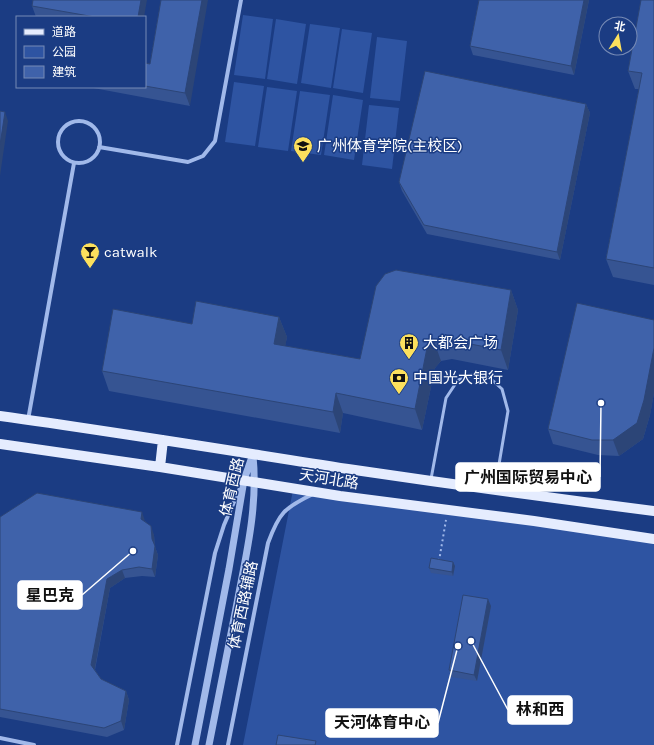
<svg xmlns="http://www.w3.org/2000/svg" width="654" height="745" font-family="Karla,'Noto Sans SC',sans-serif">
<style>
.green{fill:#2e54a2}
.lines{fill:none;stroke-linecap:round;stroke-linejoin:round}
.path{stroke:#a1b9ea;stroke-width:2;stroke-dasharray:2 3;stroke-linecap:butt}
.service{stroke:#a1b9ea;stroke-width:3}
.minor{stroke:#a1b9ea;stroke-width:4}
.tertiary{stroke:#a1b9ea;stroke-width:7}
.primary{stroke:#e5ecfe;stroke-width:10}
.wall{fill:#365492}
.shaded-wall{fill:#2c4577}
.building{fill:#3f62aa;stroke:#2c4577}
.labels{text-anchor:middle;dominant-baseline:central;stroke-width:3;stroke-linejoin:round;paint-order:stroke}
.poi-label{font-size:15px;fill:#fff;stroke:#1b3c83;text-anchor:start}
.street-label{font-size:15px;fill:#fff;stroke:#1b3c83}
.leader{fill:none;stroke:#fff;stroke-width:1.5}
.callout-dot{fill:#fff;stroke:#1b3c83;stroke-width:1.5}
.callout{fill:#fff;stroke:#fff;stroke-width:1.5}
.callout-label{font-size:16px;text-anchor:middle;font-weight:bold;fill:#111}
</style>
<rect width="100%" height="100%" fill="#1b3c83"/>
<path class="green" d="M243,15l30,4 -8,60 -31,-4z
M276,19l30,5 -9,60 -30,-5z
M310,24l30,4 -9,60 -30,-5z
M342,29l30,4 -9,60 -30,-5z
M377,37l30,4 -7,60 -30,-3z
M234,82l30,4 -9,60 -30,-4z
M267,87l30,4 -9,60 -30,-4z
M300,91l30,4 -9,60 -30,-4z
M333,95l30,5 -9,60 -30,-5z
M369,105l30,3 -7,61 -30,-4z
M294,485l360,58v202h-411z"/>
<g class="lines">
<path class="path" d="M439,561l7,-41"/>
<path class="service" d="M431,479l15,-81 12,-18 14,-5 18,3 12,11 6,22 -13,77"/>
<path class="minor" d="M58 142a21 21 0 1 1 42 0a21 21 0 1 1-42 0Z
M99,147l89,15 15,-6 12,-15 26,-141
M28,420l46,-257
M0,738l34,7
M177,745l38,-192 9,-28 16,-37
M228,745l40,-202c11,-30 16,-35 45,-49"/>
<path class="tertiary" d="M195,745l34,-176 15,-89 9,-26
M209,745c10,-49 19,-98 29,-147 9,-47 20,-94 15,-142"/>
<path class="primary" d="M0,416c116,16 232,35 348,53 102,15 204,29 306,42
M0,444l160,23 180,29 194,25 120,18
M160,467l3,-27"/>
</g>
<path class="wall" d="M161,0l29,106 -102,-19h57v-24l5,1z
M479,0h110l-15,75 -101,-20 -3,-9z
M654,0v285l-41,-8 -7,-18 33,-170h-4l-7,-18z
M32,6l112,11h-108z
M586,104l4,9 -30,147 -133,-26 -25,-43 -3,-9z
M511,290l7,20 -10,60 -56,-11 -11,2 -6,7 -13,62 -79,-17 -3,20 -231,-42 -7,-20 90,-47 87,-7 8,20 -2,9 75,13z
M654,320v73l-4,22 -7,24 -24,17 -21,-1 -45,-11 -5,-15z
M0,517l145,4 9,14 1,12 3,8 -3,22 -13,-1 -17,2 -15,10 -15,82 6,9 25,12 3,9 -5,30 -17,7 -107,-20z
M453,562l2,4 -2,10 -22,-3 -2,-5z
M491,606l-14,75 -26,-4 -2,-7z"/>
<path class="shaded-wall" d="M141,0h6l-3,17h-6z
M202,0h6l-18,106 -5,-13z
M584,0h5l-15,75 -3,-9z
M586,104l4,9 -30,147 -3,-8z
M5,112l3,9 -8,55v-31z
M511,290l7,20 -10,60 -7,-20z
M279,317l8,20 -5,27 -8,-20z
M434,341l7,20 -6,7 -13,62 -7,-21 12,-61z
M654,348v45l-4,22 -7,24 -24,17 -6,-16z
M336,393l7,20 -3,20 -7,-21z
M142,512l3,9 -4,-2z
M151,526l3,9 1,12 3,8 -3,22 -3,-8v-30z
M453,562l2,4 -2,10 -1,-4z
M122,570l3,8 -15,10 -16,85 -3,-8 16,-86z
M488,599l3,7 -14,75 -3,-6z
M126,691l3,9 -5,30 -3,-9z"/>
<path class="building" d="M33,0h108l-3,17h-43l-63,-11z
M161,0h41l-17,93 -40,-7v-23l5,1z
M479,0h105l-13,66 -101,-20z
M641,0h13v268l-48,-9 36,-186 -14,-2z
M425,71l161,33 -29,148 -133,-27 -25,-43z
M0,111l5,1 -5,33z
M396,270l115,20 -10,60 -56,-11 -11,2 -7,7 -12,61 -79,-16 -3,19 -231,-41 11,-62 79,15 4,-23 83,16 -5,27 86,15 16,-73 9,-12z
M577,303l77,17v28l-10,52 -7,23 -24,17h-21l-44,-11z
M37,493l105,19 -1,7 10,7 1,13 3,7 -3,23 -13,-2 -17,3 -15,9 -16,86 10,14 25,12 -5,30 -17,7 -104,-19v-192z
M431,558l22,4 -1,10 -23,-4z
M463,595l25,4 -14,76 -25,-5z
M278,735l38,6 -1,4h-39z"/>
<defs>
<g id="university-pin" transform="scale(1)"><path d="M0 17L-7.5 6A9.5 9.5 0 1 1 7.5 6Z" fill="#fce05d" stroke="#1b3c83"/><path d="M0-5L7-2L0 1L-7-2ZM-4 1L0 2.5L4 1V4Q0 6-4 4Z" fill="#111"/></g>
<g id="bar-pin" transform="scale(1)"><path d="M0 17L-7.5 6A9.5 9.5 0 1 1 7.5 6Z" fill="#fce05d" stroke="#1b3c83"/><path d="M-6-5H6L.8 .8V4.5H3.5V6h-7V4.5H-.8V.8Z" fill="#111"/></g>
<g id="building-pin" transform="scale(1)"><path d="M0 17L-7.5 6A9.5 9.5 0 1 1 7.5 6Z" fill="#fce05d" stroke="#1b3c83"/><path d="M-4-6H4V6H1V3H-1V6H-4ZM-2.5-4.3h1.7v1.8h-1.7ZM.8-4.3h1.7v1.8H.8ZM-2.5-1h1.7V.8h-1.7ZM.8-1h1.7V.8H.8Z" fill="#111"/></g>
<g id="bank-pin" transform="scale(1)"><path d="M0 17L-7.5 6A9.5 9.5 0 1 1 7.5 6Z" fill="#fce05d" stroke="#1b3c83"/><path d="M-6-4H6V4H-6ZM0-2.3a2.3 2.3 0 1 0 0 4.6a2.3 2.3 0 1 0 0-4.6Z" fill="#111"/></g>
</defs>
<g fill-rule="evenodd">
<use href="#university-pin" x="303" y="146"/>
<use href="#bar-pin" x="90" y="252"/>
<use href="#building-pin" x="409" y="343"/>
<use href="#bank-pin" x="399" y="378"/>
</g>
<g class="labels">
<g class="poi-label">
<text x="317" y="146">广州体育学院(主校区)</text>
<text x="104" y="252">catwalk</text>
<text x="423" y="343">大都会广场</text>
<text x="413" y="378">中国光大银行</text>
</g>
<g class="street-label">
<text transform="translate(329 479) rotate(9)">天河北路</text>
<text transform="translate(232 487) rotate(-77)">体育西路</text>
<text transform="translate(243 605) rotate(-78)">体育西路辅路</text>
</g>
</g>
<path class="leader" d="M601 403L600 477M133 551L82 595M471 641L508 710M458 646L438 723"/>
<g class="callout-dot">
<circle cx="601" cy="403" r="4"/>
<circle cx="133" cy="551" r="4"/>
<circle cx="471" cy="641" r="4"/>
<circle cx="458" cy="646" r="4"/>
</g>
<g class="callout">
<rect x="456" y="463" width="144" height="28" rx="4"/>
<rect x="18" y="581" width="64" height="28" rx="4"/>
<rect x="508" y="696" width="64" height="28" rx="4"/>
<rect x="326" y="709" width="112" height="28" rx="4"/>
</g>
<g class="callout-label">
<text x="528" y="483">广州国际贸易中心</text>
<text x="50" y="601">星巴克</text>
<text x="540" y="715">林和西</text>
<text x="382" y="728">天河体育中心</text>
</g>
<rect x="16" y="16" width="130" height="72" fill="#1b3c83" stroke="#768ab5"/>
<rect x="24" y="29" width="20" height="6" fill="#e5ecfe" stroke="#768ab5"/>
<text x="52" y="36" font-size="12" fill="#ffffff">道路</text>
<rect x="24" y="46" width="20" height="12" fill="#2e54a2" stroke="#768ab5"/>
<text x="52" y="56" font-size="12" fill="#ffffff">公园</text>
<rect x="24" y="66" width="20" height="12" fill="#3f62aa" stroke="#768ab5"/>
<text x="52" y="76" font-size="12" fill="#ffffff">建筑</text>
<g transform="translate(618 36) rotate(11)"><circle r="19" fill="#1b3c83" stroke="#768ab5"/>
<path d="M0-3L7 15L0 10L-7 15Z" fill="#fce05d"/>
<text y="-6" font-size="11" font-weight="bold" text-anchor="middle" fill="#ffffff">北</text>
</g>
</svg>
